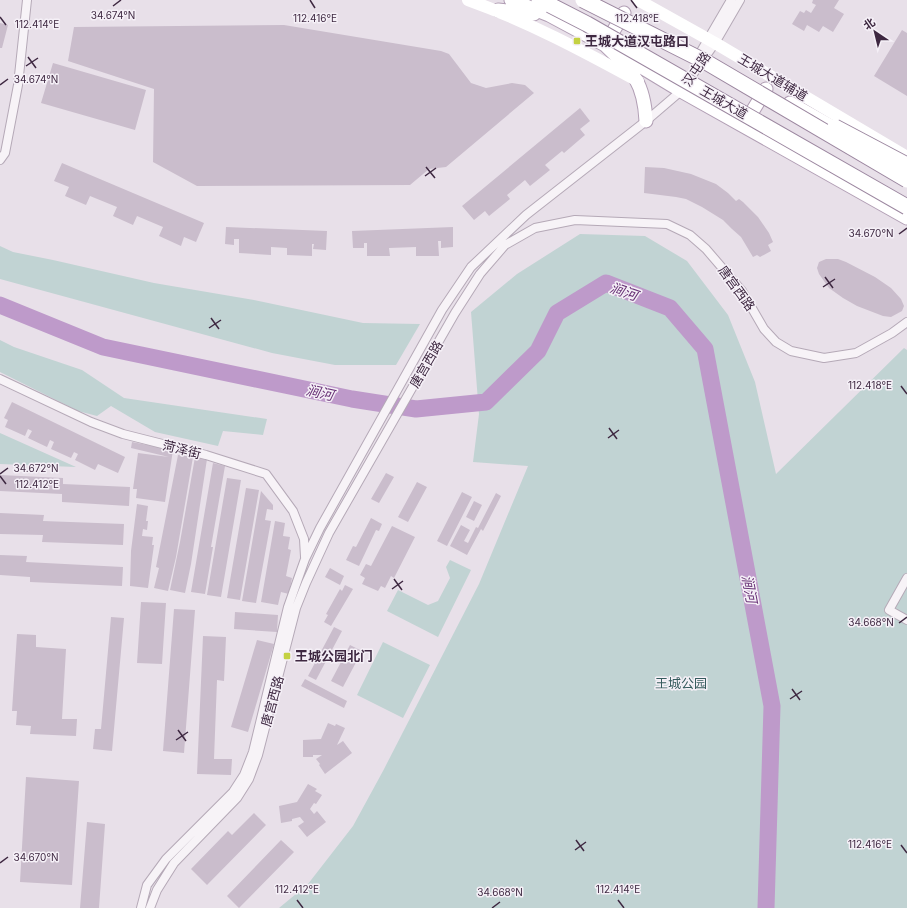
<svg xmlns="http://www.w3.org/2000/svg" width="907" height="908" font-family="Inter,'Noto Sans SC',sans-serif">
<style>
.green{fill:#c1d3d3}
.lines{fill:none;stroke-linecap:round;stroke-linejoin:round}
.river{stroke:#be9aca;stroke-width:17}
.building{fill:#cabdcc}
.street-casing{stroke:#b5a9b7;stroke-width:10}
.primary-casing{stroke:#b29fb5;stroke-width:15}
.highway-casing{stroke:#9c87a0;stroke-width:17}
.street{stroke:#f7f3f7;stroke-width:8}
.secondary{stroke:#fff;stroke-width:12}
.primary{stroke:#fff;stroke-width:13}
.highway{stroke:#fff;stroke-width:15}
.highway-bridge-casing{stroke:#9c87a0;stroke-width:17;stroke-linecap:butt}
.highway-bridge{stroke:#fff;stroke-width:15}
.ticks{fill:none;stroke:#3e2841;stroke-width:1.5}
.poi-dot{fill:#c4d142;stroke:#f5f0f7;stroke-width:1.5}
.labels{text-anchor:middle;dominant-baseline:central;stroke-width:3;stroke-linejoin:round;paint-order:stroke}
.poi-label{font-size:13px;font-weight:bold;fill:#3e2841;stroke:#f5f0f7;text-anchor:start}
.street-label{font-size:13px;fill:#3e2841;stroke:#f5f0f7}
.park-label{font-size:13px;fill:#355b5d;stroke:#f5f0f7}
.water-label{font-size:14px;font-style:italic;fill:#683176;stroke:#f5f0f7}
.ticks-label{font-size:10px;text-anchor:middle;fill:#3e2841;stroke:#f5f0f7;stroke-width:3;stroke-linejoin:round;paint-order:stroke}
</style>
<rect width="100%" height="100%" fill="#e8e0e9"/>
<path class="green" d="M580,234l65,2 42,25 41,54 27,67 21,92 128,-126 3,2v558h-628l29,-24 45,-58 30,-55 96,-187 49,-118 -55,-4 6,-48 -8,-102 46,-38z
M0,246l13,6 40,8 101,23 100,17 109,23 57,1 -24,41h-61l-63,-12 -272,-74z
M0,340l14,7 68,23 42,28 143,21 -4,16 -40,-4 -5,15 -63,-14 -44,-26 -14,10 -19,-5 -78,-39z
M0,433l76,34 -76,-3z
M450,560l21,10 -33,67 -51,-26 11,-21 30,15 10,-4 12,-23 -4,-11z
M383,642l47,23 -27,53 -46,-23z"/>
<g class="lines">
<path class="river" d="M0,305l103,42 249,52 64,10 70,-7 52,-51 19,-38 49,-30 64,25 35,41 67,357 -6,202"/>
</g>
<path class="building" d="M813,0h26l-5,8 10,6 -11,18 -10,-6 -4,6 -12,-7 -3,6 -12,-7 8,-13 4,2 2,-3 5,3 5,-8 -4,-2z
M0,23l8,2 -6,23h-2z
M284,25l157,26 8,3 22,29 15,5 26,-5 13,2 9,8 -88,74 -17,2 -19,16 -213,1 -44,-24 1,-73 -86,-28 6,-34z
M902,30l5,3v63l-33,-20z
M53,63l93,27 -11,40 -94,-27z
M580,108l10,13 -10,8 5,6 -21,18 -2,-2 -17,14 5,5 -20,16 -5,-6 -18,15 3,4 -21,17 -4,-5 -11,9 -12,-14z
M62,163l142,60 -8,19 -12,-5 -3,9 -22,-10 4,-9 -26,-11 -4,9 -20,-9 4,-9 -27,-11 -4,9 -21,-9 4,-9 -15,-6z
M645,167l19,1 27,6 25,10 12,9 8,8 3,-2 4,3 15,15 11,16 4,9 -5,3 3,6 -11,6 -3,-2 -4,2 -12,-20 -9,-8 -9,-9 -21,-13 -16,-8 -10,-2 -32,-4z
M226,227l101,4 -1,19 -13,-1 1,-5h-2v12l-25,-1v-7l-16,-1v8l-32,-2v-14h-5v6l-9,-1z
M453,227v20l-12,1v-7h-3l1,15h-23v-9l-27,1 1,8h-23v-13h-3v5h-11l-1,-17z
M826,259h12l8,3 29,15 16,11 10,11 3,7 -2,5 -11,6 -8,-1 -26,-10 -14,-8 -14,-10 -10,-14 -2,-6 2,-6z
M12,402l113,55 -7,16 -20,-9 -3,6 -20,-10 3,-6 -4,-2 -3,6 -20,-9 3,-7 -4,-2 -3,7 -19,-9 4,-7 -4,-2 -3,7 -20,-9 3,-7 -4,-2z
M132,442l41,8 -8,52 -29,-4 1,-9h-4l5,-36 31,4 -38,-9z
M178,455l15,2 -17,100 -8,34 -14,-3 5,-20 -3,-1z
M195,457l12,2 -16,105 -6,29 -15,-3 10,-48z
M213,463l12,3 -14,81h2l-8,47 -14,-2z
M386,473l8,4 -15,26 -8,-4z
M0,475l63,3v6l67,3 -1,19 -67,-4v-8l-62,-3z
M227,478l14,2 -20,117 -14,-2z
M417,482l10,5 -19,35 -10,-5z
M246,488l13,2 -19,110 -13,-2z
M261,491l12,14v5l-6,-1 -2,11 6,1 -15,82 -14,-2z
M462,492l10,5 -25,49 -10,-5z
M496,493l5,3 -18,35 -2,-2 -14,26 -17,-9 11,-21 9,5 -6,11 4,2 8,-16 2,1z
M474,501l8,4 -8,16 -8,-4z
M137,504l11,2 -2,15h2l-1,9 -4,-1 -1,7 11,1 -1,8h2l-6,43 -18,-2 1,-35z
M0,513l44,2 -1,6 81,3 -1,21 -81,-3 1,-7 -43,-1z
M371,518l11,6 -3,7 -3,-1 -17,36 -13,-6 7,-14 3,1z
M275,521l10,2 -2,13 7,1 -2,12 3,1 -5,26 6,2 -3,16 -8,-2 -3,13 -17,-3z
M392,526l23,11 -21,41 -3,-2 -6,12 -4,-2 -3,5 -16,-7 3,-6 -5,-3 6,-11 5,2z
M0,555l27,1 -1,6 97,5 -1,19 -92,-4v-5l-30,-2z
M330,568l14,8 -4,9 -15,-8z
M345,585l8,4 -22,37 -7,-4 4,-7 -2,-1 14,-25 2,2z
M141,602l25,1 -4,61 -25,-1z
M174,609l21,1 -11,143 -21,-2z
M235,612l43,3 -1,17 -43,-3z
M111,617l13,1 -12,133 -19,-2 2,-20h6z
M334,627l8,4 -26,49 -8,-4z
M17,634l19,1v12l30,2 -4,70h15l-1,17 -46,-2 1,-8 -15,-1 1,-14h-5z
M203,636l23,1 -2,44 -7,-1 -3,79h18l-1,16 -34,-1z
M257,640l17,4 -26,88 -17,-5z
M350,645l12,6 -19,36 -12,-6z
M305,679l42,22 -3,7 -43,-22z
M328,723l7,3 1,-2 9,4 -8,17 6,-4 9,12 -27,21 -6,-9 1,-1 -4,-5 6,-4h-9v2h-10v-17l18,-1z
M26,777l53,4 -7,104 -52,-3z
M308,784l9,5 -2,2 7,4 -6,9 -2,-1 -4,6 4,5 3,-3 9,11 -19,15 -9,-11 6,-4 -4,-5 -8,2v2l-11,2 -2,-17 18,-4z
M254,813l12,12 -59,60 -16,-16 37,-38 4,4z
M87,822l18,2 -6,84h-19z
M281,840l13,12 -55,56 -12,-12z"/>
<g class="lines">
<g class="street-casing">
<path id="street" d="M696,60l35,-60
M0,160l5,-7 13,-68 9,-85
M0,379l91,43 32,12 83,21 60,19 27,37 11,28 1,18
M907,578l-18,32 18,10
M141,908l6,-23 19,-26 67,-67 11,-17 9,-23 35,-145 17,-48 15,-31 122,-218 29,-43 55,-52 120,-94 35,-30 34,-48 25,-43
M150,908l7,-18 17,-27 63,-65 12,-19 9,-24 38,-147 10,-25 23,-50 126,-220 25,-39 25,-29 30,-17 40,-8 92,4 23,11 16,14 36,42 22,38 12,13 15,9 33,7 32,-5 36,-20 15,-11"/>
</g>
<g class="primary-casing">
<path id="primary" d="M511,0l38,15 56,30 76,46 226,127
M498,10l36,4
M624,13l-19,32c28,27 39,37 41,76
M790,103l53,30
M744,125l22,-36"/>
</g>
<g class="highway-casing">
<path id="highway" d="M539,0l11,5"/>
</g>
<use href="#street" class="street"/>
<path class="secondary" d="M468,0c59,21 115,51 170,81
M638,0l77,43 192,114"/>
<use href="#primary" class="primary"/>
<use href="#highway" class="highway"/>
<g class="highway-bridge-casing">
<path id="highway-bridge" d="M583,0l123,62 201,118
M550,5l37,19 320,183
M835,127l72,38"/>
</g>
<use href="#highway-bridge" class="highway-bridge"/>
</g>
<path class="ticks" d="M310,0l5,8M631,0l6,8M113,6l8,-6M0,17l6,8M28,57l8,11M26,66l12,-8M0,85l8,-6M426,167l9,11M425,176l11,-8M899,234l8,-6M825,277l8,11M823,287l12,-8M211,318l8,11M209,328l12,-8M901,386l6,8M609,428l8,11M608,438l11,-8M0,474l8,-6M0,476l6,8M394,579l8,11M392,589l11,-8M899,623l8,-6M792,689l8,11M790,699l12,-8M178,730l8,11M176,740l12,-8M576,840l8,11M901,845l6,8M575,850l11,-8M0,863l8,-6M297,900l6,8M618,900l6,8M492,908l8,-6"/>
<g class="poi-dot">
<rect x="573" y="37" width="8" height="8" rx="2"/>
<rect x="283" y="652" width="8" height="8" rx="2"/>
</g>
<g class="labels">
<g class="poi-label">
<text x="585" y="41">王城大道汉屯路口</text>
<text x="295" y="656">王城公园北门</text>
</g>
<g class="street-label">
<text transform="translate(696 69) rotate(-55)">汉屯路</text>
<text transform="translate(773 77) rotate(31)">王城大道辅道</text>
<text transform="translate(724 102) rotate(30)">王城大道</text>
<text transform="translate(737 288) rotate(54)">唐宫西路</text>
<text transform="translate(426 364) rotate(-60)">唐宫西路</text>
<text transform="translate(182 449) rotate(14)">菏泽街</text>
<text transform="translate(272 701) rotate(-75)">唐宫西路</text>
</g>
<g class="park-label">
<text x="681" y="683">王城公园</text>
</g>
<g class="water-label">
<text transform="translate(624 291) rotate(19)">涧河</text>
<text transform="translate(320 392) rotate(12)">涧河</text>
<text transform="translate(750 589) rotate(79)">涧河</text>
</g>
</g>
<g class="ticks-label">
<text x="113" y="19">34.674°N</text>
<text x="315" y="22">112.416°E</text>
<text x="637" y="22">112.418°E</text>
<text x="37" y="28">112.414°E</text>
<text x="36" y="83">34.674°N</text>
<text x="871" y="237">34.670°N</text>
<text x="870" y="389">112.418°E</text>
<text x="36" y="472">34.672°N</text>
<text x="37" y="488">112.412°E</text>
<text x="871" y="626">34.668°N</text>
<text x="870" y="848">112.416°E</text>
<text x="36" y="861">34.670°N</text>
<text x="297" y="893">112.412°E</text>
<text x="618" y="893">112.414°E</text>
<text x="500" y="896">34.668°N</text>
</g>
<g transform="translate(875 32) rotate(325)" stroke="#f5f0f7" stroke-width="3" paint-order="stroke">
<path d="M0-3L7 15L0 10L-7 15Z" fill="#3e2841"/>
<text y="-6" font-size="11" font-weight="bold" text-anchor="middle" fill="#3e2841">北</text>
</g>
</svg>
